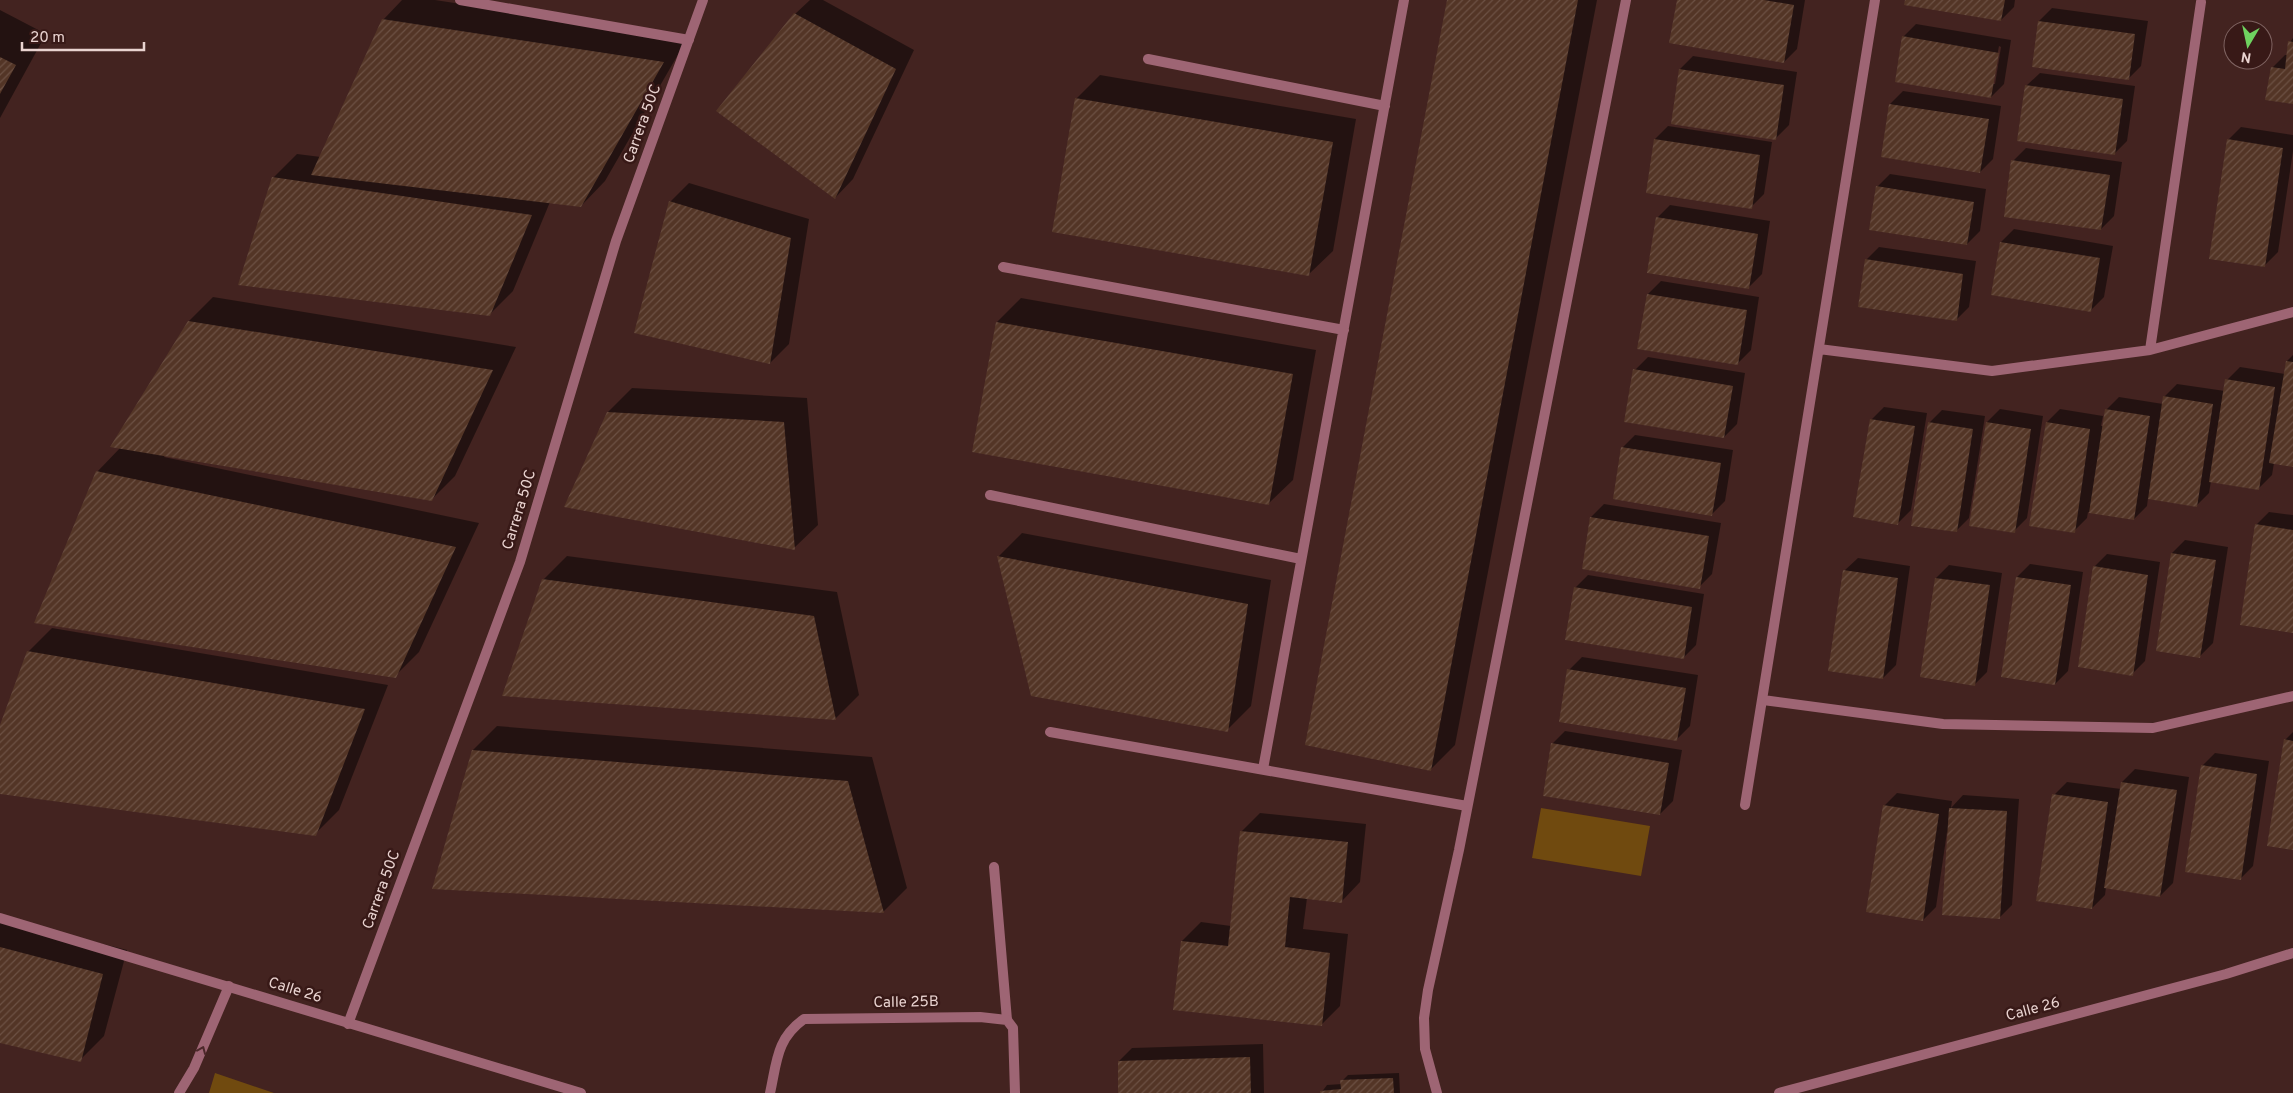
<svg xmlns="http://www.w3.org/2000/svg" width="2293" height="1093" font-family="Overpass,sans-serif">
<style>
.green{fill:#704a0f}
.shadow{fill:#0007;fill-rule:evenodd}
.building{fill:url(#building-hatch)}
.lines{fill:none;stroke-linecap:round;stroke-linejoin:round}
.service{stroke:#9e6574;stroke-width:10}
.minor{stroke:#9e6574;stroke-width:10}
.tertiary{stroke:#9e6574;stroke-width:10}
.oneway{stroke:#4c282a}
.labels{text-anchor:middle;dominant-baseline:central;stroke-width:5;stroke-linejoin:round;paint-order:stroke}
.street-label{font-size:15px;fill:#e9d3d0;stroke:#381917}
</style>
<defs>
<pattern id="building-hatch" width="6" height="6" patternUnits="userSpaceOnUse" patternTransform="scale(1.25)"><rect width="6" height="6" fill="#533526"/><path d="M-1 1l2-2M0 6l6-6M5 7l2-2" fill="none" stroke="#6c5144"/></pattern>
</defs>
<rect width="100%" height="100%" fill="#432320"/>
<path class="green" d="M1541,808l109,18 -9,50 -109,-18z
M215,1073l59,20h-65z"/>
<path class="shadow" d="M402,0h33l252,39 -82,142 -24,25 -31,-4 -37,89 -24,24 -216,-137 24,-24 24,3 62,-137z
M810,0h13l91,50 -61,129 -18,19 -40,-184z
M1448,0h149l-142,745 -24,24z
M1678,0h127l-8,49 -13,13z
M1906,0h109l-1,7 -13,13z
M2052,8l96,13 -7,45 -13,13 -89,-58z
M0,10l46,24 -46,84z
M1916,24l95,16 -7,44 -13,13 -88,-60zM1999,46l2,1 -6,37h-3z
M2293,38v65l-21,-35 13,-13h3l2,-13z
M1693,56l104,16 -8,53 -13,13 -96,-69z
M2040,73l95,13 -8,55 -13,13 -88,-68z
M1100,75l256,44 -23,132 -24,23 -233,-175z
M1903,91l98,15 -8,53 -13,13 -98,-16 8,-52z
M1668,126l104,16 -8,52 -13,13 -103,-15 7,-53z
M2241,127l52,8v16l-15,101 -13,13 -37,-125z
M2026,148l96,14 -8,54 -13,13 -88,-68z
M1890,174l96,15 -6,42 -13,13 -90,-57z
M689,183l120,36 -20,125 -19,19 -100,-161z
M1670,205l100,16 -8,53 -13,13 -92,-69z
M2014,229l99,17 -9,51 -13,13 -90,-68z
M1879,247l97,14 -7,46 -13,13 -90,-60z
M1661,281l98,16 -8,53 -13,13 -90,-69z
M213,297l303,50 -61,129 -24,24 -266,-45 -1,2 315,66 -60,129 -24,24 -298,-204 24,-25 68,-126z
M1021,298l295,52 -23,130 -24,23 -272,-181z
M2293,355v111l-19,-3 -2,12 -13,13 -48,-7 -2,12 -13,13 -48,-8 -1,8 -13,13 -46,-7 -1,6 -13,13 -27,-109 13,-13 43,7 -2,10h3l2,-16 13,-13 44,7 1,-7 13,-13 48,7 2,-11 13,-13 45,7 2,-13z
M1648,357l97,16 -8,51 -13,13 -89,-67z
M632,388l175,10 11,127 -24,23 -186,-136z
M1884,407l43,6 -16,97 -13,13 -27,-103z
M2000,409l43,7 -16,102 -13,13 -27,-109z
M1942,410l43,6 -16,102 -13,13 -27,-108z
M1635,435l98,15 -8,51 -13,13 -90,-66z
M1604,504l117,19 -9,51 -13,13 -108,-70z
M2269,512l24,3v117l-37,-107z
M1022,533l249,47 -20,126 -24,24 -195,-35 -33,-139z
M2185,540l43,7 -15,96 -13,13 -28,-103z
M2107,554l53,8 -15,99 -13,13 -38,-107z
M567,556l270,36 22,103 -24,24 -292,-139z
M1858,558l52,8 -14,99 -13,13 -39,-107z
M2030,564l53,8 -15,99 -13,13 -38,-107z
M1949,565l53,8 -15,99 -13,13 -53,-9 15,-98z
M1588,575l116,19 -8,51 -13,13 -108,-70z
M52,628l336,57 -49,125 -24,24 -315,-41v-64l28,-77z
M1582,657l116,18 -8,51 -13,13 -108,-69z
M497,726l375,31 35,131 -23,23 -451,-23 40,-138z
M1565,731l117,19 -9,51 -13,13 -108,-70z
M2293,732v117l-8,-109z
M2215,753l54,8 -16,105 -13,13 -38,-113z
M2135,769l54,8 -16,106 -13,13 -54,-9 -1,8 -13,13 -38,-113 13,-13 54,7 1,-7z
M1897,793l55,8 -1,7 12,-13 56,4 -7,106 -13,13 -52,-86 -11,75 -13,13 -39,-114z
M1260,813l106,11 -6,58 -18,19 -35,-3 -4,31 45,5 -8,72 -19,19 -146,-16 7,-68 19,-19 30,4 10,-94z
M0,918l127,32 -23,86 -24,24 -80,-18z
M1263,1044l1,49h-144l-1,-32 13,-13z
M1399,1073l1,20h-79l6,-8 15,-1v-3l6,-6z"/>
<path class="building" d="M1447,0h131l-147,771 -126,-26z
M1677,0h87l30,5 -10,58 -115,-20z
M1905,0h100l-4,21 -97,-16z
M794,13l102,56 -61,130 -119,-88z
M382,19l282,43 -83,145 -270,-32z
M2038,21l97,13 -6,46 -97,-13z
M1902,36l97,17 -8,45 -96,-16z
M2288,41l5,1v62l-28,-4 6,-33 14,2z
M0,57l16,8 -16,29z
M1679,69l105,16 -8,55 -105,-16z
M2025,85l98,14 -8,56 -98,-14z
M1075,98l258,44 -24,134 -257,-44z
M1889,104l100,15 -9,54 -99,-16z
M1654,139l106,16 -8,54 -106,-16z
M2227,139l56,9 -18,119 -56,-8z
M2011,160l99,15 -9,55 -97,-13z
M272,177l260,38 -42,101 -252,-31z
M1876,186l98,16 -7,43 -98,-15z
M669,201l122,37 -21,126 -136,-31z
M1656,217l102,17 -9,55 -102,-16z
M2000,242l100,16 -9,54 -100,-17z
M1865,259l98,15 -6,47 -99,-14z
M1647,294l100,16 -9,55 -101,-16z
M188,321l305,49 -61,131 -322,-54z
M996,322l297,52 -24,131 -297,-53z
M2286,361l7,1v105l-24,-4z
M1633,369l100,17 -9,52 -100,-16z
M2225,379l50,8 -16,103 -50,-8z
M2163,396l50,8 -16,103 -49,-8z
M2105,409l45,7 -16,104 -45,-7z
M607,412l177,10 11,128 -231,-43z
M1870,419l45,7 -17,99 -45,-8z
M1928,422l45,7 -16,103 -46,-6z
M1986,422l45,7 -16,104 -46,-7z
M2046,422l44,7 -15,104 -46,-7z
M1621,447l100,16 -9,53 -99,-17z
M96,471l360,76 -60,131 -362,-55z
M1590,517l119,19 -9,53 -118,-20z
M2255,524l38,6v103l-53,-8z
M2171,553l45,7 -16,98 -44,-7z
M997,556l251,48 -20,128 -197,-36z
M2093,566l55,9 -15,101 -55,-9z
M1843,570l55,8 -15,101 -55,-8z
M2016,577l55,8 -16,100 -54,-8z
M1935,578l55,7 -15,101 -55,-9z
M542,579l272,37 22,104 -334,-24z
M1574,587l118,20 -8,52 -119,-19z
M27,651l338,58 -49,127 -316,-42v-69z
M1567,669l119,19 -9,53 -118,-19z
M2284,739l9,2v109l-26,-4z
M1551,743l118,20 -9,52 -117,-19z
M472,750l376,31 36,132 -452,-24z
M2201,765l56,9 -16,106 -56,-8z
M2121,782l56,8 -17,107 -56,-9z
M2052,794l56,8 -16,107 -56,-8z
M1883,805l56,9 -16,107 -57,-9z
M1949,808l58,3 -7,108 -58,-4z
M1240,831l108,11 -6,61 -52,-6 -5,50 45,6 -8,73 -149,-16 8,-69 47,5z
M0,947l103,27 -22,88 -81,-19z
M1250,1057l1,36h-133v-32z
M1393,1078l1,15h-74v-2l21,-2 -1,-9z"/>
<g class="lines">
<path class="service" d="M1819,349l173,22 158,-21 143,-38
M2150,350l51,-348
M1763,700l180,24 210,4 140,-32
M1745,805l130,-805
M994,867l13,153"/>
<path class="minor" d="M460,0l229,40
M1148,59l237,47
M1003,267l341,63
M990,495l311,64
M1050,732l417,74
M1263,769l141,-769
M348,1024l172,-462 96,-321 87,-241
M179,1093l15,-25 35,-82
M770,1093c7,-31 6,-54 34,-74l176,-2 27,3 6,8 2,65
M1437,1093l-12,-44 -1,-31 4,-28 31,-140 167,-850"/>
<path class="tertiary" d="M0,918l581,175
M1779,1093l447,-119 67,-21"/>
</g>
<defs><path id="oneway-chevron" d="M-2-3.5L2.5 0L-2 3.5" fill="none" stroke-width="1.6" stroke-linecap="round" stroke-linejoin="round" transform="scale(1.25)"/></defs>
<use class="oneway" href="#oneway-chevron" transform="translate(202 1050) rotate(-67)"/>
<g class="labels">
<g class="street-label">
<text transform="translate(643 124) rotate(-70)">Carrera 50C</text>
<text transform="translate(520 510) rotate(-73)">Carrera 50C</text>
<text transform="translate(382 890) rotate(-70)">Carrera 50C</text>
<text transform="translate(295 991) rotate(17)">Calle 26</text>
<text transform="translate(906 1003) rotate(-1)">Calle 25B</text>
<text transform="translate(2033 1010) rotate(-15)">Calle 26</text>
</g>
</g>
<g transform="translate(2248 45) rotate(189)"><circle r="24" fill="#381917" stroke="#7f6361"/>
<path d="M0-4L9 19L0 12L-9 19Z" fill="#6fd360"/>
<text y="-8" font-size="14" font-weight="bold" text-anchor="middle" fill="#e9d3d0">N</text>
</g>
<path d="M22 42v8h122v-8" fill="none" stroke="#e9d3d0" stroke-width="2.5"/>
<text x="30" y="42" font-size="15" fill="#e9d3d0" stroke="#381917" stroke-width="4" paint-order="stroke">20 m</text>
</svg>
